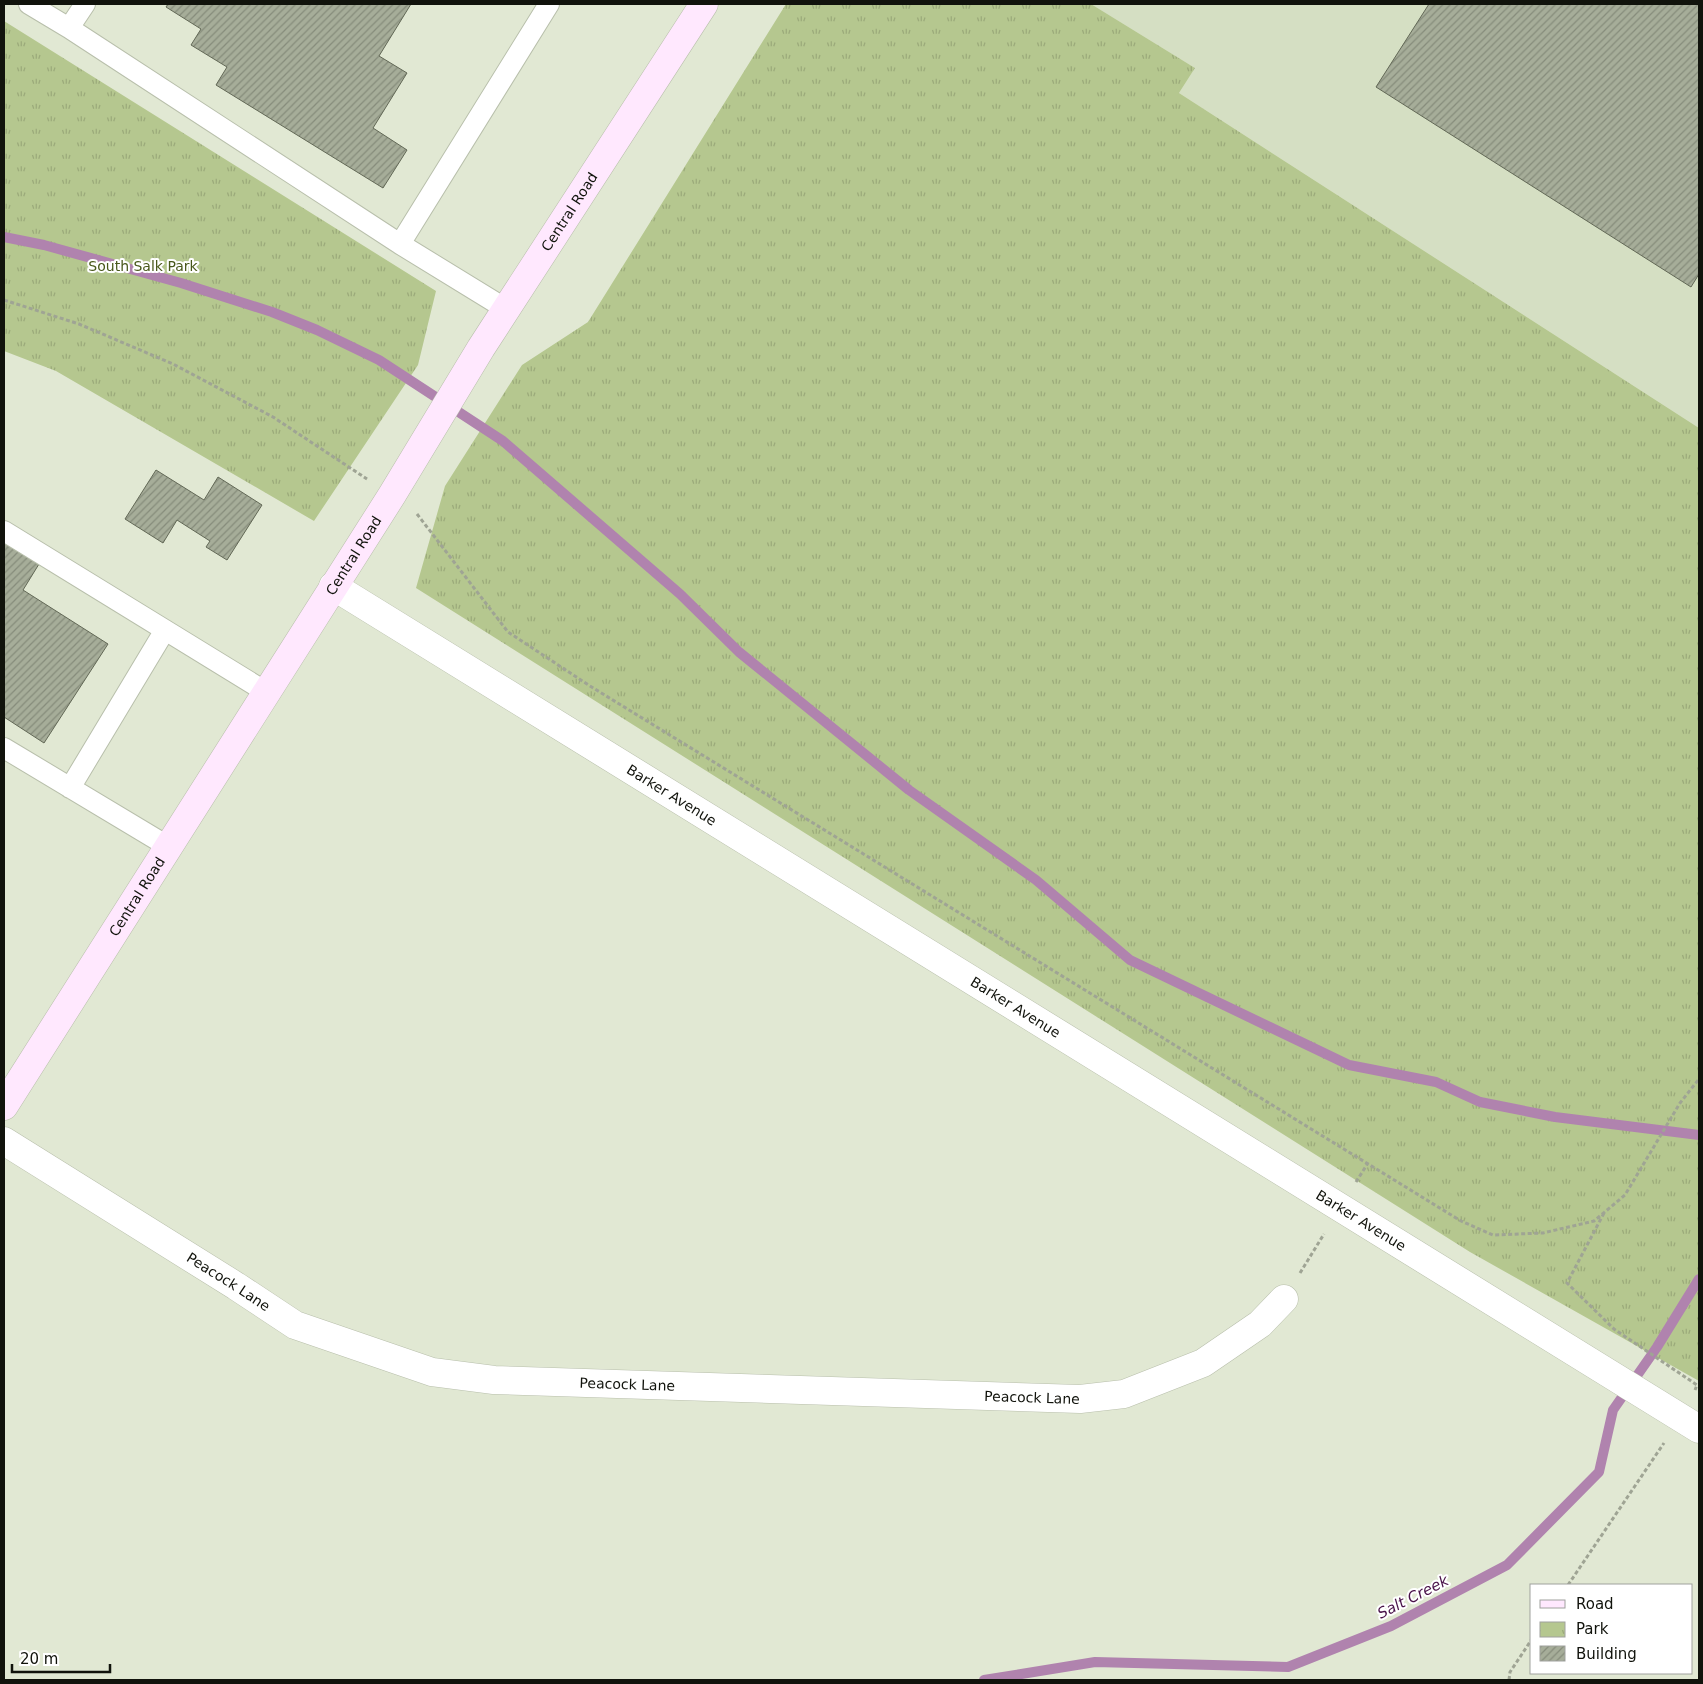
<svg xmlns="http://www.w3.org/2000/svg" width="1703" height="1684" font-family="'DejaVu Sans',sans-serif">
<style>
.built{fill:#d5dfc3}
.park{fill:url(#park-tufts)}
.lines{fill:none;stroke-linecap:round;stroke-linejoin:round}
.stream{stroke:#b083ae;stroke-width:10}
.building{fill:url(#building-hatch);stroke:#626856}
.lane-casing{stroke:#b8bfab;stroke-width:22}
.street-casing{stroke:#b8bfab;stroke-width:29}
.secondary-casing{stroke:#b8bfab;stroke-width:29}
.path{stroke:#9fa494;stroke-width:3;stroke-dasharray:4 2.5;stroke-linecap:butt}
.lane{stroke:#fff;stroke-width:20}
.street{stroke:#fff;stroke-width:28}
.secondary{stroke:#ffe8fe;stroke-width:28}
.labels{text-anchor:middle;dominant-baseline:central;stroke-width:4;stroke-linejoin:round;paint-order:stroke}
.street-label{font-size:14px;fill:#11130c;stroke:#fff}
.park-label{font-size:14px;fill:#48581a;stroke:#fff}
.water-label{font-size:15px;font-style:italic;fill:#491249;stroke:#fff}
</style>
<defs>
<pattern id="park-tufts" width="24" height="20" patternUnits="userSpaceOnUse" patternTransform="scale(1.25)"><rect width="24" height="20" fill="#b5c78f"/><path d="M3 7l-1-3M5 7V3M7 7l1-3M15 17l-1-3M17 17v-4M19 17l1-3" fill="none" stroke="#9baa7a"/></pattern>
<pattern id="building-hatch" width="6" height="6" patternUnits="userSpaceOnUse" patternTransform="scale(1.25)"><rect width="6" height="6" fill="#a6ad99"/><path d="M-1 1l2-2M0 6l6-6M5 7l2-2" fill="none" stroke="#868c7b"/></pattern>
</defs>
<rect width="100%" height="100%" fill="#e1e8d3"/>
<path class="built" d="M1091,4h608v424l-520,-335 16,-25z"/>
<path class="park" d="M786,4h305l104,64 -16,25 520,335v953l-229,-129 -1054,-664 29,-102 77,-121 66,-43z
M4,21l432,270 -18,74 -104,156 -258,-150 -52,-20z"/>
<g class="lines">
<path class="stream" d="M4,237l40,8 137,38 91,29 45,18 62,30 124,81 177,153 59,58 170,138 127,90 94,80 219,105 87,17 44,20 75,15 144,18
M984,1680l111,-18 193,5 103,-41 116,-61 92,-93 14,-62 44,-63 42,-68"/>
</g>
<path class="building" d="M168,4h243l-32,52 28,17 -34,55 34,22 -24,38 -167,-103 11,-18 -36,-22 10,-16 -35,-22z
M1429,4h270v270l-8,13 -315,-200z
M156,470l48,30 14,-23 44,28 -35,55 -21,-13 4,-6 -33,-21 -14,23 -38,-24z
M4,541l35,23 -16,26 85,54 -64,99 -40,-26z"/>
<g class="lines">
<g class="lane-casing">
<path id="lane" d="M29,4l40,24
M85,4l-16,24 331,216 106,65
M400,244l149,-240
M4,531l262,161
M4,748l165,99
M70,788l95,-158"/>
</g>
<g class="street-casing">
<g id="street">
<path id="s1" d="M333,586l1366,843"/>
<path id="s2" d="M4,1141l232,145 59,39 137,47 62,8 586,19 44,-5 79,-31 57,-39 24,-25"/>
</g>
</g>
<g class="secondary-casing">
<g id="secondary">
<path id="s3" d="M4,1106l388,-611 89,-147 223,-344"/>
</g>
</g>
<path class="path" d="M4,300l75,24 94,40 100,53 94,62
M417,514l91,118 82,54 871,535 32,14 50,-2 51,-12 31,-26 55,-92 19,-24
M1356,1182l12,-19
M1604,1213l-37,70 47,46 83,56 -2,5
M1300,1273l24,-39
M1568,1585l96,-142
M1509,1680l1,-8 22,-33"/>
<use href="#lane" class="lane"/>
<use href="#street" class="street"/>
<use href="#secondary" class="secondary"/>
</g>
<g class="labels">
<g class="street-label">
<text stroke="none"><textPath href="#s3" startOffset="1058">Central Road</textPath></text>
<text stroke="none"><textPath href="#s3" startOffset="652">Central Road</textPath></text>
<text stroke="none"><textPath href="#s1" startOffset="398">Barker Avenue</textPath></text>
<text stroke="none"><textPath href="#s3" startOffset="248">Central Road</textPath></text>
<text stroke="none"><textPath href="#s1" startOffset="802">Barker Avenue</textPath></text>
<text stroke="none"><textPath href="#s1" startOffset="1208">Barker Avenue</textPath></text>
<text stroke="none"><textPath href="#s2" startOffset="265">Peacock Lane</textPath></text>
<text stroke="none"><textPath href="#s2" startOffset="685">Peacock Lane</textPath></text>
<text stroke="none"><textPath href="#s2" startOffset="1090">Peacock Lane</textPath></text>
</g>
<g class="park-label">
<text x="143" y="266">South Salk Park</text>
</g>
<g class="water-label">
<text transform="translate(1413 1597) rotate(-27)">Salt Creek</text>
</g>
</g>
<rect width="1703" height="1684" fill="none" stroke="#11130c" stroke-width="10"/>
<rect x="1530" y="1584" width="162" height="90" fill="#ffffff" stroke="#a0a19e"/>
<rect x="1540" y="1600" width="25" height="8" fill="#ffe8fe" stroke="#a0a19e"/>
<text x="1576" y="1609" font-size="15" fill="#11130c">Road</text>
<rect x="1540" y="1622" width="25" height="15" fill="url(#park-tufts)" stroke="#a0a19e"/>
<text x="1576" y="1634" font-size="15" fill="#11130c">Park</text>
<rect x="1540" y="1646" width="25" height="15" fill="url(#building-hatch)" stroke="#a0a19e"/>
<text x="1576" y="1659" font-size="15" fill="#11130c">Building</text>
<path d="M12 1664v8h98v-8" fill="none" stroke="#11130c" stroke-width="2.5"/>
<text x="20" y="1664" font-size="15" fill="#11130c" stroke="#ffffff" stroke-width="4" paint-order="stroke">20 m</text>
</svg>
